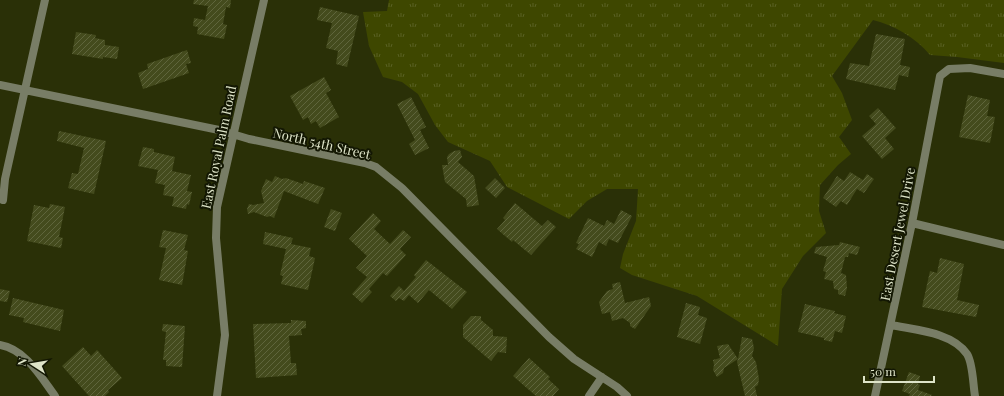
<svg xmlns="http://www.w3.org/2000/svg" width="1004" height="396" font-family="'Playfair Display',serif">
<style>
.grass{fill:url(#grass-tufts)}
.building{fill:url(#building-hatch)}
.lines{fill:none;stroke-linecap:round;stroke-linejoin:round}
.minor{stroke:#787d66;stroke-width:8}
.labels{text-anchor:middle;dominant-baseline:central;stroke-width:4;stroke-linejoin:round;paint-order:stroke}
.street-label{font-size:13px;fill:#dee4c8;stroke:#131703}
</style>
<defs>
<pattern id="grass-tufts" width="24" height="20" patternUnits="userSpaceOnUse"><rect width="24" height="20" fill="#3e4700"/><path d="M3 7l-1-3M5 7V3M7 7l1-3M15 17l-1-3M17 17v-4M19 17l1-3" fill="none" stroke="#596124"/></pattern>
<pattern id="building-hatch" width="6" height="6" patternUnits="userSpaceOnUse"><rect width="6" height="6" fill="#444b1d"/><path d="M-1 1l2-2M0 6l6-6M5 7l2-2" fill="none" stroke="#5f653c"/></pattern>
</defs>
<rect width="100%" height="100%" fill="#2a3007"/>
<path class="grass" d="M389,0h615v63l-47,-6 -27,-2c-14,-17 -36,-30 -57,-35l-41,56 10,17 10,27 -13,17 12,17 -13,11 -18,20 -1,26 7,22 -23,23 -21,33 -4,57 -81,-50 -65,-21 -12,-7 3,-14 13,-33 2,-32h-31l-20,12 -18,18 -62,-32 -17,-26 -42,-19 -13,-17 -17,-31 -16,-12 -19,-5 -14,-31 -6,-34 24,-1z"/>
<path class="building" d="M194,0h37l-1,8 -4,-1 -3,17 4,1 -3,14 -27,-5 1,-7 -5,-1 1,-8 11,2 3,-14 -15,-2z
M320,7l39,9 -12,51 -11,-3 2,-13 -12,-3 6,-25 -15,-3z
M76,32l20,3 -1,3 10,2v5l14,2 -2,12 -14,-2v2l-31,-5z
M876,34l29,5 -5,26 10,2 -2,10 -9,-2 -4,15 -49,-11 4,-16 19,3z
M187,50l4,13 -5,1 3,9 -46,16 -5,-16 10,-4 -1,-5z
M324,77l7,13 -5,3 13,24 -19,11 -4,-7 -5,3 -3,-7 -5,3 -13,-24z
M968,95l22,5 -3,16 8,1 -5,26 -31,-6z
M411,97l15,30 -6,3 9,18 -14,7 -6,-11 6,-4 -18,-36z
M878,108l18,20 -11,10 9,11 -12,10 -20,-23 14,-12 -7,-8z
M59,131l47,10 -12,53 -26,-6 4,-15 6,1 6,-26 -27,-7z
M143,147l11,2v3l21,5 -3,14 19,4 -4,16 5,1 -3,13 -2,-1 -1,5 -14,-3 2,-9 -11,-2 2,-10 -10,-2 3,-13 -20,-4z
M460,150l2,7 -4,5 16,14 5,29 -12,2 -1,-8 -21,-17 -3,-17h6l-1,-8 2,-3 5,-3z
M850,172l13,8 4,-6 7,5 -10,14 -7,-4 -10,16 -6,-4 -5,6 -13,-9 14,-22 7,5z
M275,176l7,3 4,-1 17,6 1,-3 21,7 -7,16 -34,-13 -10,27 -4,-2 -3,1 -13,-5 -6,2 -1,-5 2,-5 4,1 11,-2 -3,-12 5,-12 6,3z
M495,178l10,10 -9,10 -11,-10z
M515,203l27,23 6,-6 8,7 -25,28 -18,-15 -1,2 -15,-13 8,-9 -2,-2z
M50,204l15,3 -6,30 4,1 -2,10 -34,-7 7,-36 15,3z
M331,209l11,4 -7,18 -11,-4z
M621,210l11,6 -14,27 -9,-4 -3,7 -7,-4 -7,15 -16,-8 3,-5 -3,-1 12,-25 16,8 3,-6 7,4z
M373,213l8,8 -7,8 16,15 13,-14 8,7 -11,12 6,6 -19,21 -4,-3 -14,16 3,3 -10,11 -10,-9 15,-17 -11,-9 11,-12 -18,-17z
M163,230l25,5 -4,15 4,1 -6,34 -23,-5 7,-32 -7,-1z
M265,232l28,6 -2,6 20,4 -2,8 6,2 -7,32 -27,-6 2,-8 -3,-1 6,-26 -23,-5z
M840,242l20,5 -3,8 -8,-2 -1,4h-3l-4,16 5,2 1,13 -2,8 -7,-2v-4l-4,-1 -1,-8 -9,-2 2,-7 -3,-1 4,-14 -13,-4 2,-6 23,-2z
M940,258l24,6 -7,36 22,5 -3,12 -54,-10 8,-36 7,2z
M426,260l41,32 -15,17 -23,-19 -11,13 -9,-8 -5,6 -5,-3 -3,3 -6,-5 9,-10 5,5 12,-14 -2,-2z
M620,282l5,21 24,-6 2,9 -16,23 -5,-3v-3l-7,-5 -11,3 -2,-9 -8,2 -3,-12 8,-11 6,-2 -1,-5z
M0,289l10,2 -3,11 -7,-1z
M13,298l51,12 -4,21 -37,-9 1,-4 -15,-3z
M686,303l14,4 -2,8 9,3 -7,26 -23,-7z
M805,304l30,7 -1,2 12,3 -4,17 -7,-2 -3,11 -8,-2v-2l-26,-6z
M471,316h10v4l12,10v6l14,1 -1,16 -8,-1 -7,9 -28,-24v-12z
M291,320l15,1v7l-5,1 1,6 -13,1 2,27h5l1,12 -41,3 -3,-54 38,-1z
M163,324l22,2 -3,41 -16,-1v-6h-3l3,-28 -4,-1z
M742,337l10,2 2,9 -2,8 4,6 3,17 -1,6 -3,2 2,9h-12l-8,-34 1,-3 -14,9 -1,5 -6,4 -4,-7 1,-5 -1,-5 7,-2 -3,-12 11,-2 10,15z
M83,347l8,9 6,-6 25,28 -14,12 1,2 -4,4h-16l-27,-30z
M529,358l21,19 -2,2 11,10 -6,7h-17l-23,-20z
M909,372l11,4 -2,8 2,1 -2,5 14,5 -1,1h-22l1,-2 -8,-3z"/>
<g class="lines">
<path class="minor" d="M0,85l219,45 30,9 116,24 11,4 26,21 147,149 25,22 43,28 10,9
M3,200l2,-21 40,-179
M912,223l92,22
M891,325c24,5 61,7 76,29 6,9 6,31 8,42
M0,345c25,4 41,32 55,51
M217,396l8,-61 -9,-97 1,-31 47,-207
M589,396l13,-19
M875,396l37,-173 28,-147 9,-7 21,-1 34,6"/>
</g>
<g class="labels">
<g class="street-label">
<text transform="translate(322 143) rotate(13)">North 54th Street</text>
<text transform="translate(218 147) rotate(-78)">East Royal Palm Road</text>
<text transform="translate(897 234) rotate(-79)">East Desert Jewel Drive</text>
</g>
</g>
<g transform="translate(32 364) rotate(282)" stroke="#131703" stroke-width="3" paint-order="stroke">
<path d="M0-3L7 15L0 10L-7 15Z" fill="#dee4c8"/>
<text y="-6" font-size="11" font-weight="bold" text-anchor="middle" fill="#dee4c8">N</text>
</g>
<path d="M864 376v6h70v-6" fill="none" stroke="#dee4c8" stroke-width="2"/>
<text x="870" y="376" font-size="12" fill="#dee4c8" stroke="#131703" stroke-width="3" paint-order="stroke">50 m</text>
</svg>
